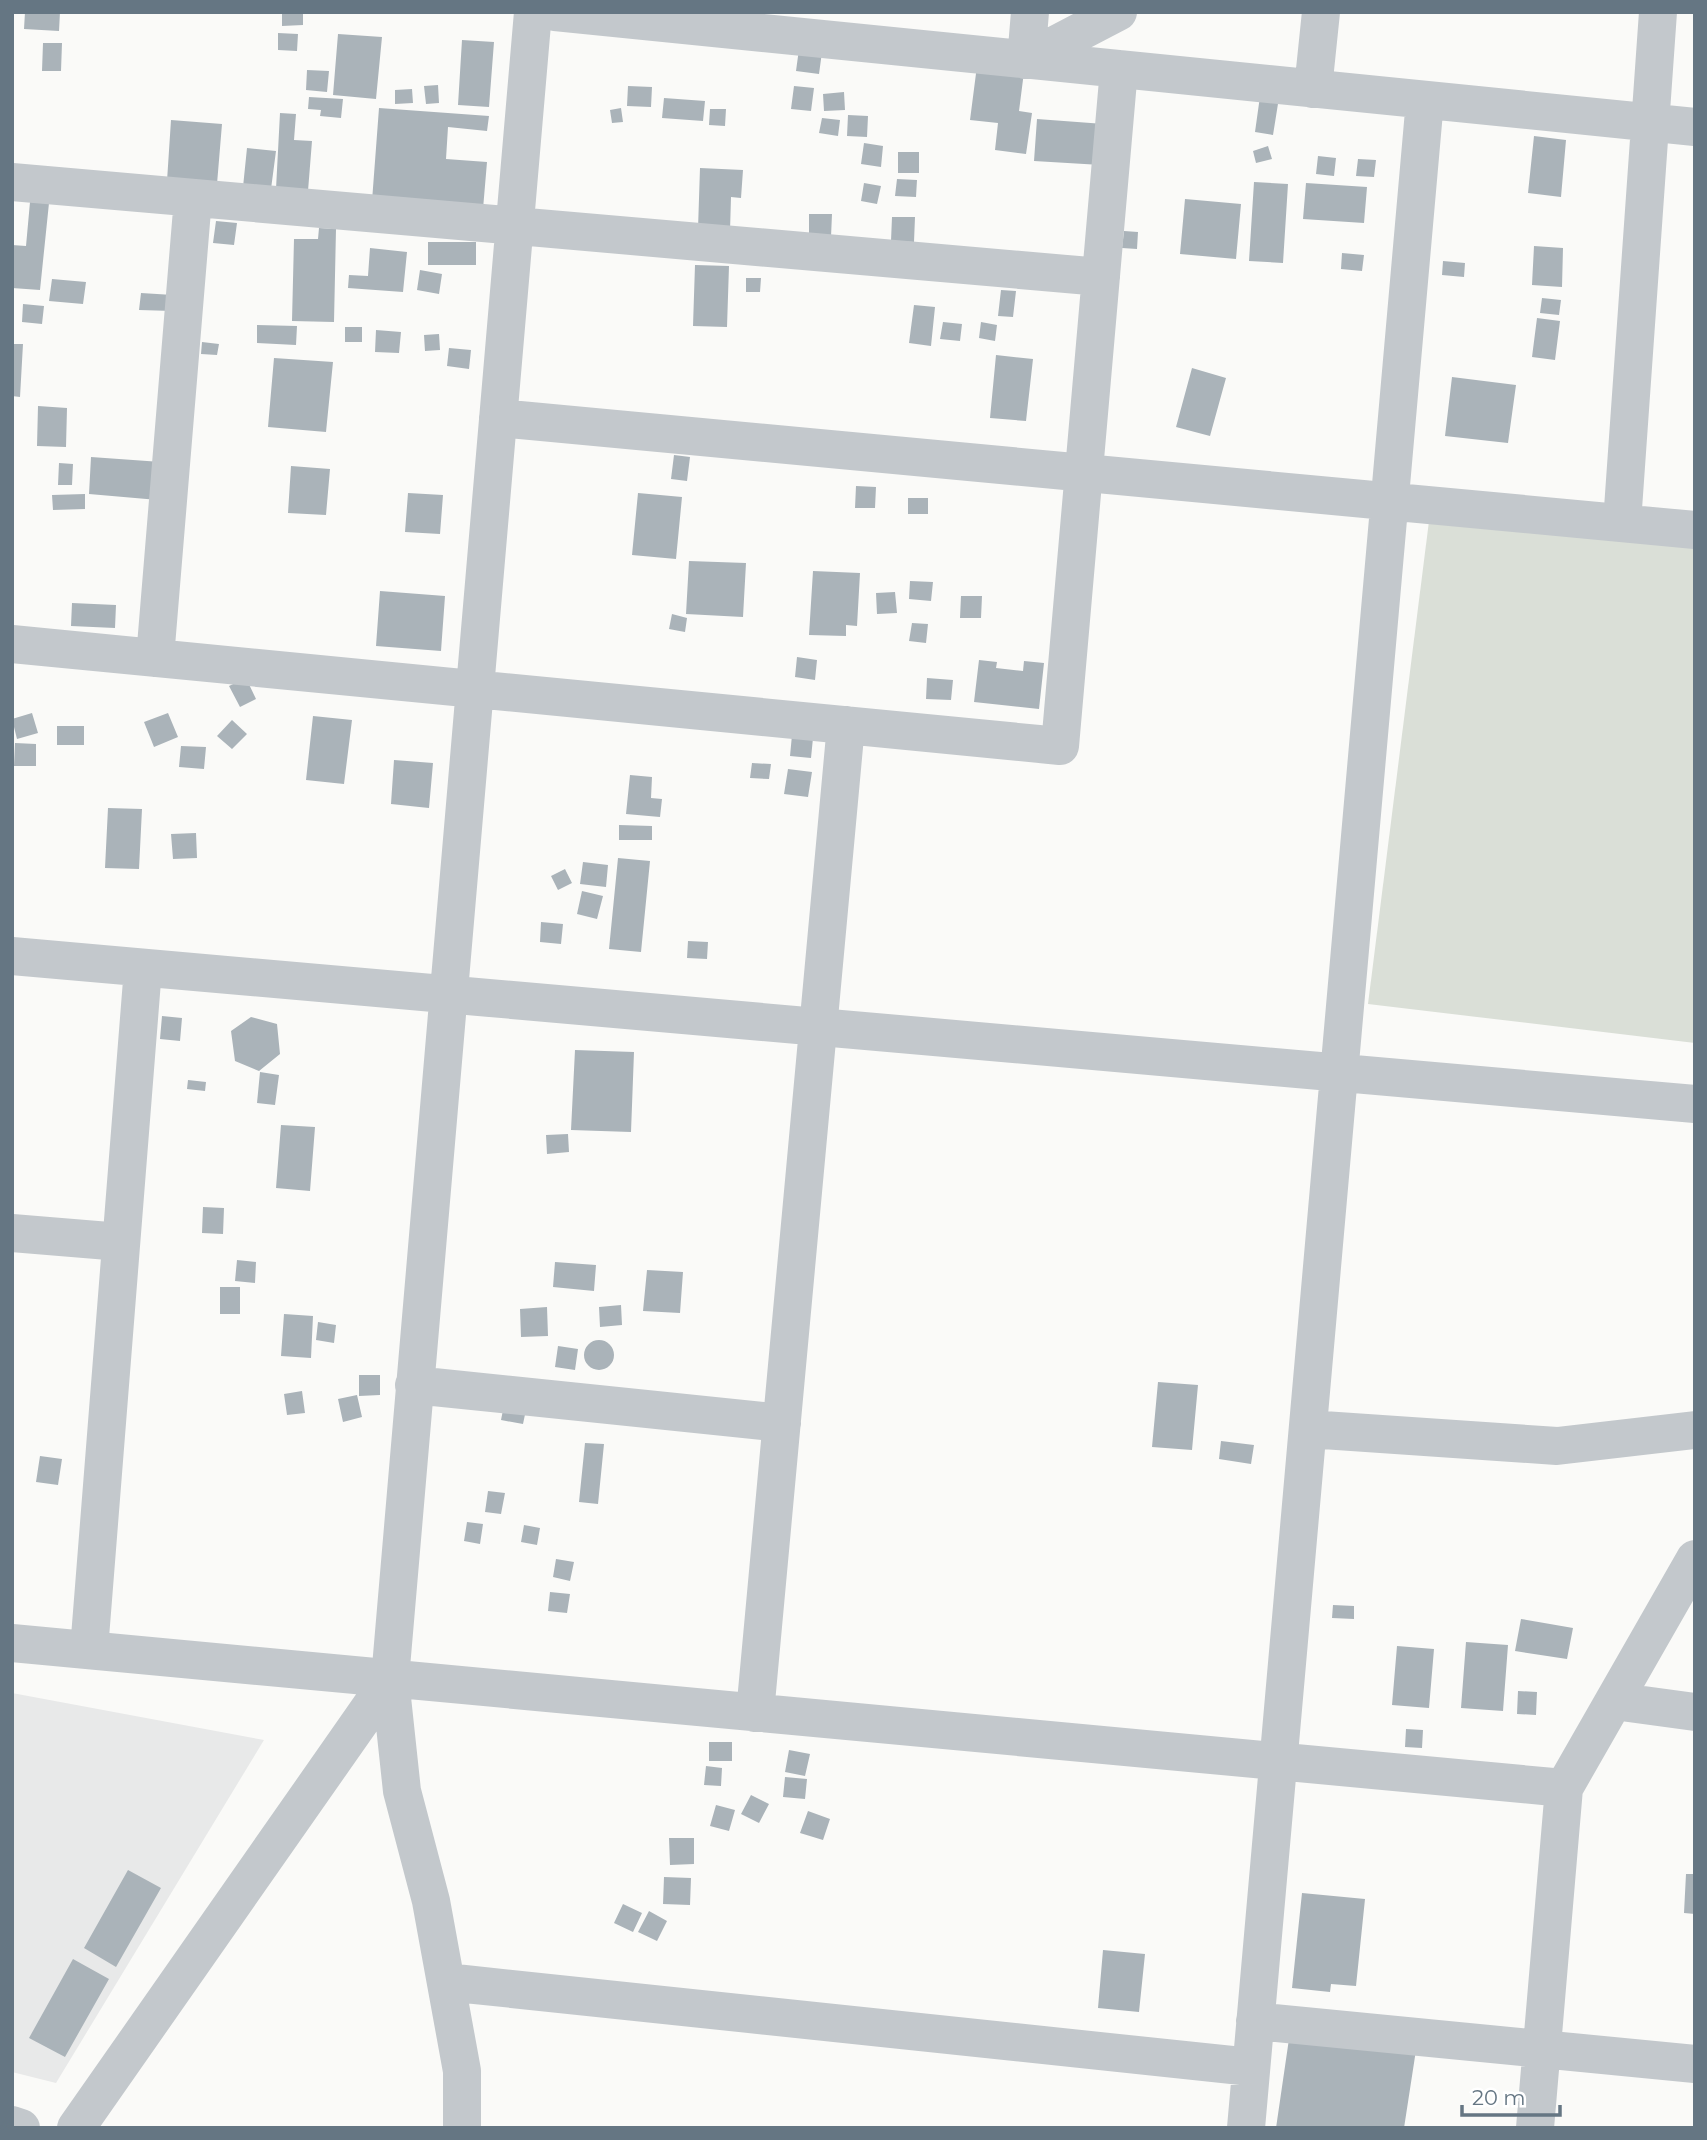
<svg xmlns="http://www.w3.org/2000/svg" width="1707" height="2140" font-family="Montserrat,sans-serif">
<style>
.built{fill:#e8e9e9}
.green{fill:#dadfd7}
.building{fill:#aab3b9}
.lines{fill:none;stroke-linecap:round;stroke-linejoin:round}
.minor{stroke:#c3c8cc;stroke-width:38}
</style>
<rect width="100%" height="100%" fill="#fafaf8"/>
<path class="built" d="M12,1693l252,47 -208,343 -44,-11z"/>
<path class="green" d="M1429,521l266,27v495l-327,-39z"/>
<path class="building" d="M25,12h35l-1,19 -35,-2z
M282,12h21v13l-21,1z
M278,33l20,1 -1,17 -19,-1z
M338,34l44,3 -6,62 -43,-4z
M462,40l32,2 -5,65 -31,-2z
M43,43h19l-1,28h-19z
M799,49l23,3 -3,22 -23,-3z
M978,58l47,6 -6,47 13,2 -6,41 -31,-4 3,-27 -28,-3z
M307,70l22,1 -2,21 -21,-2z
M1262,82l19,3 -8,50 -18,-3z
M438,85l1,18 -13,1 -2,-18z
M628,86l24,1 -1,20 -24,-1z
M794,86l20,2 -3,23 -20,-2z
M412,89l1,14 -18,1v-14z
M844,92l1,18 -21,1 -1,-17z
M309,97l34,2 -2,19 -21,-2 1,-6 -13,-1z
M664,98l41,3 -2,20 -41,-3z
M379,108l110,8 -2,15 -39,-4 -2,32 41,3 -4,47 -111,-8z
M621,108l2,14 -11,1 -2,-13z
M710,109h16l-1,17 -16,-1z
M280,113l16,1 -2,26 18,1 -4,50 -32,-2z
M848,115l20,1 -1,21 -20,-1z
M822,118l18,2 -2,16 -19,-3z
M1037,119l67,5 -3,41 -67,-4z
M171,120l51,4 -5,60 -50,-3z
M1534,136l32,4 -5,57 -33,-4z
M864,143l19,3 -2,21 -20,-3z
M1268,146l4,13 -16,4 -3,-12z
M247,148l29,3 -5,38 -28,-2z
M898,152h21v21h-21z
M1318,156l18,2 -2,18 -18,-2z
M1358,159l18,1 -2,17 -18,-1z
M700,168l43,2 -2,28 -10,-1 -1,34 -32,-2z
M897,179l20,1 -1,17 -21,-1z
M1254,182l34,2 -5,79 -34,-2z
M864,183l17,3 -4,18 -16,-3z
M1306,183l61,4 -3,36 -61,-4z
M1185,199l56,5 -5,55 -56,-5z
M30,202l19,1 -9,87 -28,-2v-43l14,1z
M809,214h23l-1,23h-22z
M892,217h23l-1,25 -23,-1z
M216,221l21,2 -3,22 -21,-2z
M319,228l17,1 -2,93 -42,-1 2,-82h24z
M1124,231l14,1 -1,17 -15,-1z
M428,242h48v23h-48z
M1534,246l29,2 -1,39 -30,-2z
M370,248l37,4 -4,40 -55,-4 1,-13 19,1z
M1342,253l22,2 -2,16 -21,-2z
M1443,261l22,2 -1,14 -22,-2z
M695,265l34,1 -2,61 -34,-1z
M420,270l22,4 -3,20 -22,-4z
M746,278h15l-1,14h-14z
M52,279l34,3 -3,22 -34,-3z
M1001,290l15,1 -3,26 -15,-1z
M141,293l32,2v16l-34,-1z
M1542,298l19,2 -2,15 -19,-2z
M23,304l21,2 -2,18 -20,-2z
M914,305l21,2 -4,39 -22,-3z
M1537,318l23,3 -5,39 -23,-3z
M943,322l19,2 -2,17 -20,-2z
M981,322l16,3 -2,16 -16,-3z
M257,325l40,1 -1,19 -39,-2z
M345,327h17v15h-17z
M376,330l25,2 -2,21 -24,-1z
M439,334l1,16 -15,1 -1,-16z
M202,342l17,2 -2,11 -16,-1z
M12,344h11l-3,53 -8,-1z
M449,348l22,2 -2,19 -22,-3z
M996,355l37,4 -7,62 -36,-3z
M274,358l59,4 -7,70 -58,-5z
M1192,368l34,10 -16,58 -34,-9z
M1452,377l64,8 -8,58 -63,-7z
M38,406l29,2 -1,39 -29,-1z
M674,455l16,2 -3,24 -16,-2z
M91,457l70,5 -3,38 -69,-6z
M59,463l14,1 -1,21h-14z
M291,466l39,3 -4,46 -38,-2z
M856,486l20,1 -1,21h-20z
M408,493l35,2 -3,39 -35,-2z
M638,493l44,4 -6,62 -44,-4z
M85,494v15l-32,1 -1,-15z
M908,498h20v16h-20z
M689,561l57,2 -3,54 -57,-3z
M813,571l47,2 -3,53 -11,-1v11l-37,-1z
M910,581l23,1 -2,19 -22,-2z
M380,591l65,5 -4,55 -65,-5z
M895,592l2,21 -20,1 -1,-21z
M961,596h21l-1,22h-21z
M72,603l44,2 -1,23 -44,-2z
M672,614l15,4 -2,14 -16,-3z
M912,623l16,1 -2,19 -17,-2z
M797,657l20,3 -2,20 -20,-3z
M979,660l18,2 -1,6 27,3 1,-10 20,2 -5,46 -65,-7z
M246,678l10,21 -16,8 -11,-21z
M927,678l26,2 -2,20 -25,-1z
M32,713l6,20 -21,6 -5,-20z
M168,713l10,24 -24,10 -10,-25z
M313,716l39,4 -8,64 -38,-4z
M232,720l15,14 -15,15 -15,-13z
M57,726h27v19h-27z
M792,735l21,3 -2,20 -21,-2z
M15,743l21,1v22h-22z
M181,746l25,1 -2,22 -25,-2z
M394,760l39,3 -4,45 -38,-4z
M752,763l19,1 -2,15 -19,-1z
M788,769l24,3 -4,25 -24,-3z
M630,775l22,2 -1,21 11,1 -2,18 -34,-3z
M108,808l34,1 -3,60 -34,-1z
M619,825l33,1v14h-33z
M196,833l1,25 -24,1 -2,-25z
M618,858l32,3 -9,91 -32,-3z
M583,862l25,3 -2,22 -26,-3z
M565,869l7,14 -14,7 -7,-14z
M582,891l21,5 -6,23 -20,-5z
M541,922l22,2 -2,20 -21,-2z
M688,941l20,1 -1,17 -20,-1z
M162,1016l20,2 -2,23 -20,-2z
M251,1017l26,7 3,30 -21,17 -24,-10 -4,-30z
M575,1050l59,2 -3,80 -60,-2z
M260,1072l19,3 -4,30 -18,-2z
M188,1080l18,2 -1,9 -18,-2z
M281,1125l34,2 -5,64 -34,-3z
M568,1134l1,18 -22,2 -1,-19z
M203,1207l21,1 -1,26 -21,-1z
M237,1260l19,2 -1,21 -20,-2z
M555,1262l41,3 -2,26 -41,-4z
M647,1270l36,2 -3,41 -37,-2z
M220,1287h20v27h-20z
M621,1305l1,20 -22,2 -1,-20z
M547,1307l1,29 -27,1 -1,-28z
M284,1314l29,2 -2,42 -30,-2z
M318,1322l18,3 -2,18 -18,-3z
M584 1355a15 15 0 1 1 30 0a15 15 0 1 1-30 0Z
M558,1346l20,3 -3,21 -20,-3z
M359,1375h21v20l-21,1z
M1158,1382l40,3 -6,65 -40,-3z
M302,1391l3,22 -18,2 -3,-21z
M357,1395l5,22 -19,5 -5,-23z
M505,1400l22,5 -4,19 -22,-4z
M1221,1441l33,4 -3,19 -32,-5z
M585,1443l19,1 -6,60 -19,-2z
M40,1456l22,3 -4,26 -22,-3z
M488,1491l17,2 -4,21 -16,-2z
M467,1522l16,2 -3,20 -16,-3z
M524,1525l16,3 -3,17 -16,-3z
M556,1559l18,3 -4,19 -17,-4z
M550,1592l20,2 -3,19 -19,-2z
M1333,1605l21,1v13l-22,-1z
M1521,1619l52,9 -6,31 -52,-8z
M1466,1642l42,3 -5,66 -42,-3z
M1397,1646l37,3 -5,59 -37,-3z
M1518,1691l19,1 -1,23 -19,-1z
M1406,1729l17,1 -1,18 -17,-1z
M709,1742h23v19h-23z
M789,1750l21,4 -5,22 -20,-4z
M706,1766l16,2 -1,18 -17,-1z
M785,1777l22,2 -2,20 -22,-2z
M751,1795l18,9 -10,19 -18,-9z
M716,1805l19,5 -6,21 -19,-5z
M808,1811l22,8 -7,21 -23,-7z
M669,1838h25v26l-24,1z
M128,1870l33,18 -45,79 -32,-19z
M1686,1874h9v40l-11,-1z
M664,1877l27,1 -1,27 -27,-1z
M1302,1893l63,6 -9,87 -25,-2 -1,8 -38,-4z
M623,1904l19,9 -9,19 -19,-9z
M649,1911l18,10 -10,20 -19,-9z
M1103,1950l42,4 -6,58 -41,-4z
M73,1959l36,20 -44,78 -36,-19z
M1290,2032l126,18 -12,78h-128z"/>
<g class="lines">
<path class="minor" d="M555,12l1140,115
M1026,60l92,-48
M1026,60l4,-48
M1313,89l8,-77
M12,182l1089,95
M498,418l1197,112
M1622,523l36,-511
M12,644l1048,102 59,-677
M155,658l38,-460
M12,956l1683,148
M12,1233l109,9
M414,1385l368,38
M1308,1429l249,17 138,-16
M12,1643l1552,145
M89,1650l54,-682
M1614,1701l81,11
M755,1713l91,-988
M446,1982l805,85
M1255,2021l440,43
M12,2125l9,3
M76,2128l314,-449
M462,2128v-57l-31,-170 -29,-110 -12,-112 143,-1667
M1246,2128l179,-2028
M1535,2128l29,-340 131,-229"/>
</g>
<rect width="1707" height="2140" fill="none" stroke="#657683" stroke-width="28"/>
<path d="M1462 2105v10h98v-10" fill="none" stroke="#657683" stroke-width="3.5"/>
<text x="1472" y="2105" font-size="21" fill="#657683" stroke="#ffffff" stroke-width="5" paint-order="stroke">20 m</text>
</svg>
